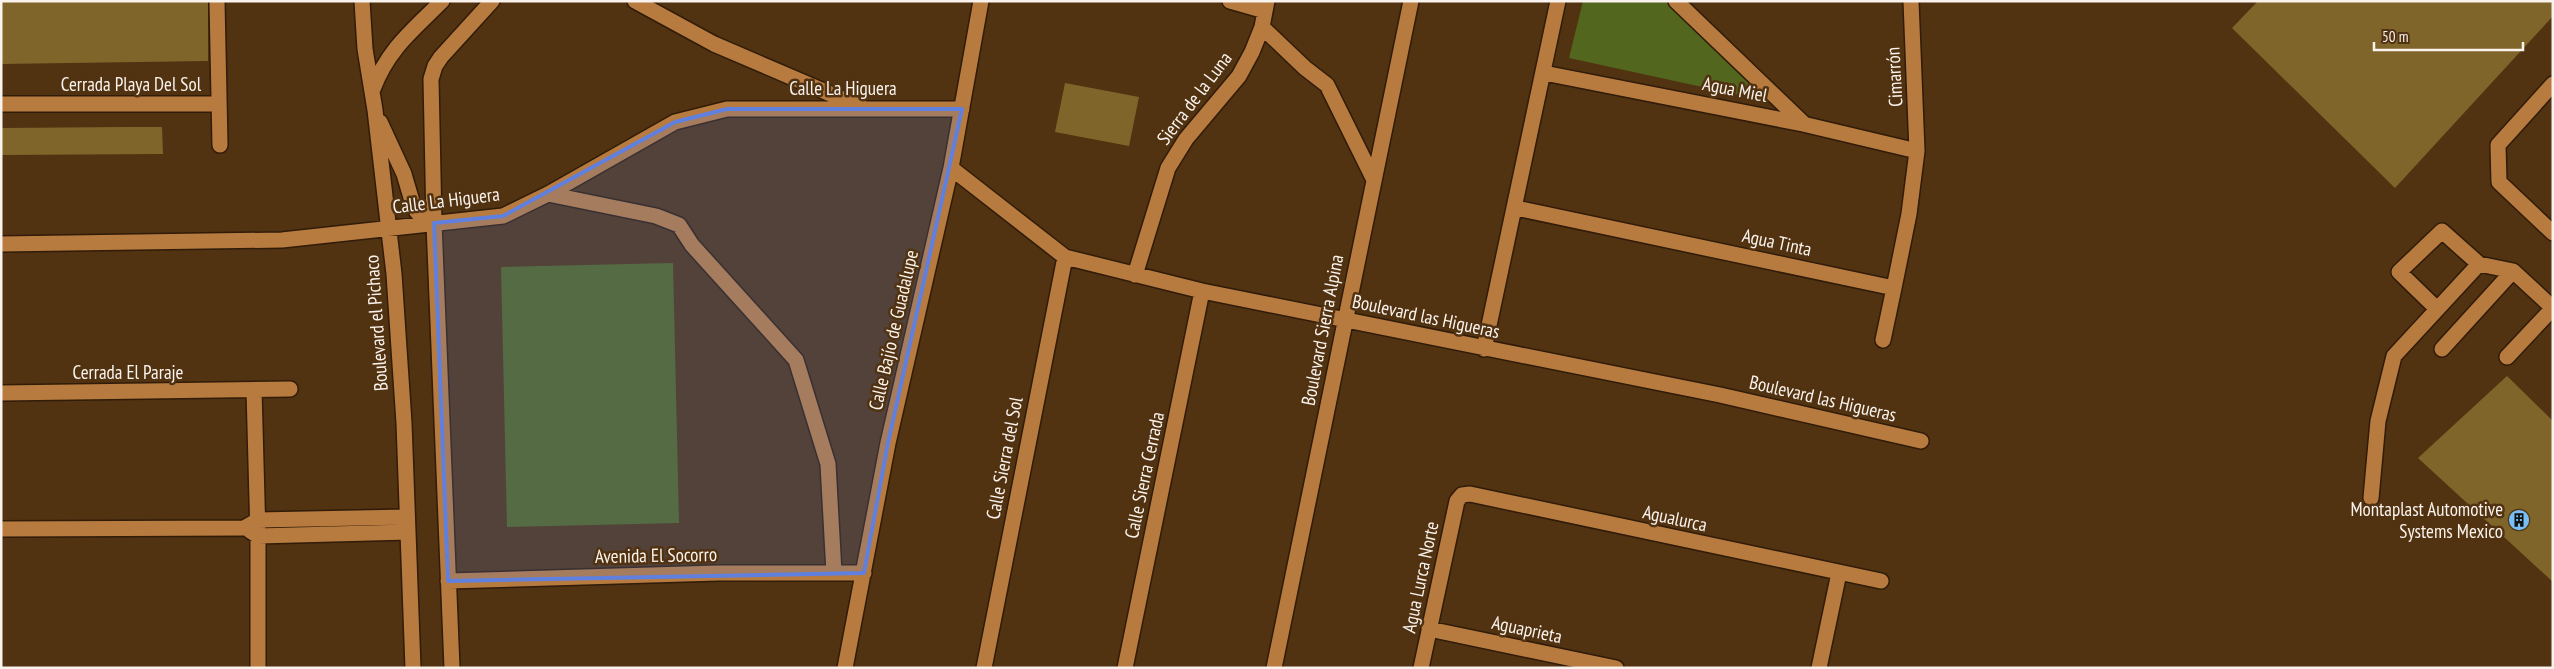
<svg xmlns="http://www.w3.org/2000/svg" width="2554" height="669" font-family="'PT Sans Narrow',sans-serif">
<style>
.green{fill:#52661e}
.building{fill:#80652b}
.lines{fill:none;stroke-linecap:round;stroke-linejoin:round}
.minor-casing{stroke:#301c09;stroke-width:18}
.minor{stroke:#b87b3f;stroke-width:15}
.marked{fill:#5f80de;fill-opacity:0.2;stroke:#5f80de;stroke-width:4;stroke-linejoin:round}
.labels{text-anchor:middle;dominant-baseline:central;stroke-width:5;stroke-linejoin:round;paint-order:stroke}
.street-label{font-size:19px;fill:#faf3ed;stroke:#513211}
.poi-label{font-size:19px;fill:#faf3ed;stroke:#513211;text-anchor:end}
</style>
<rect width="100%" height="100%" fill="#513211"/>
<path class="green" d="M1583,1h85l82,73v11l-11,10 -170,-37z
M673,263l6,260 -172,4 -6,-260z"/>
<path class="building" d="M2,1h206v60l-207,3z
M2258,1h295v15l-158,172 -163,-160z
M1065,83l74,14 -10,49 -74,-14z
M126,127h36l1,27 -162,1v-27z
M2507,376l46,45v161l-135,-124z"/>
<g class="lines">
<g class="minor-casing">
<path id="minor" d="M217,1l3,144
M362,1l3,48 10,61 19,164 10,149 9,245
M635,1l79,43 147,63
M1230,1l35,10
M1676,1l127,122
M1262,27l43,41 22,17 46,93
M1544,73l259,51 114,27
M2553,84l-55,61 1,37 54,51
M373,89c15,-40 40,-59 69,-88
M1,104h218
M380,122l24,52 10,34 7,9 13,6
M951,168l114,89 137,34 518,104 201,46
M548,194l108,22 23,9 13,20 104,115 32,104 6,109
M1516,208l378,80 15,-74 8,-63 -6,-150
M1,244l281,-4 221,-24 45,-22 127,-72 52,-13h235
M1135,275l33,-107 18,-29 53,-63 13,-24 10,-25 5,-26
M2437,309l-38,-37 43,-41 37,33
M1883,340l11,-52
M1484,349l74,-348
M2442,349l71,-78
M2507,357l46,-49
M254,390l4,146v132
M1,393l289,-4
M2371,498l7,-77 16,-65 85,-92 34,7 40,37
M1,529l243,-1 14,-8 149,-3
M250,531l8,5 150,-4
M448,581l270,-8h146
M1429,629l187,39
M452,668l-18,-445 -3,-144 4,-13 6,-9 51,-56
M845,668l43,-225 63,-275 30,-167
M984,668l81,-411
M1125,668l77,-377
M1274,668l137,-667
M1421,668l36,-167 5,-6 8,-1 411,87
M1819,668l20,-95"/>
</g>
<use href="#minor" class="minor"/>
</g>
<path class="marked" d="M727,109h235l-74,334 -24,130 -416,8 -14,-358 69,-7 172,-94z"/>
<defs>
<g id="building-disc" transform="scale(1.125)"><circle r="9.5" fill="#78bff7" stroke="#513211"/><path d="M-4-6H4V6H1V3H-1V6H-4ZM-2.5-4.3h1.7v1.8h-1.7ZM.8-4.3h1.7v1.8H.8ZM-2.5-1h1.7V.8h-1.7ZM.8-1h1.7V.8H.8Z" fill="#111"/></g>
</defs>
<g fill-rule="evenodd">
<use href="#building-disc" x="2519" y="520"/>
</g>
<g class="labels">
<g class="street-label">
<text transform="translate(1894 77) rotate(-93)">Cimarrón</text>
<text x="131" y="84">Cerrada Playa Del Sol</text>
<text x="843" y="88">Calle La Higuera</text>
<text transform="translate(1735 89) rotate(11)">Agua Miel</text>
<text transform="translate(1194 98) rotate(-53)">Sierra de la Luna</text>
<text transform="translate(446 200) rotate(-7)">Calle La Higuera</text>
<text transform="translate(1777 242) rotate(12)">Agua Tinta</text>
<text transform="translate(1426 316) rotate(12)">Boulevard las Higueras</text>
<text transform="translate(376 323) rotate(-94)">Boulevard el Pichaco</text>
<text transform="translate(893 330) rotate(-77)">Calle Bajío de Guadalupe</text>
<text transform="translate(1322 330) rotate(-79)">Boulevard Sierra Alpina</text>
<text x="128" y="372">Cerrada El Paraje</text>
<text transform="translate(1823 398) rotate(13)">Boulevard las Higueras</text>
<text transform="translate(1004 458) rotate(-79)">Calle Sierra del Sol</text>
<text transform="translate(1144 475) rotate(-78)">Calle Sierra Cerrada</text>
<text transform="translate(1675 518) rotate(12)">Agualurca</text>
<text transform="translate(656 555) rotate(-1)">Avenida El Socorro</text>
<text transform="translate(1420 577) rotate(-78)">Agua Lurca Norte</text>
<text transform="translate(1527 629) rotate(12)">Aguaprieta</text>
</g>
<g class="poi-label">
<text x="2503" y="509">Montaplast Automotive<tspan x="2503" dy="22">Systems Mexico</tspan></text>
</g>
</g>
<rect width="2554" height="669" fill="none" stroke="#faf3ed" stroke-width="5"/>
<path d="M2374 42v8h149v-8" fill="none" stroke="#faf3ed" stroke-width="2.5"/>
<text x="2382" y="42" font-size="15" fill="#faf3ed" stroke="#513211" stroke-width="4" paint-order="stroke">50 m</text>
</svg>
